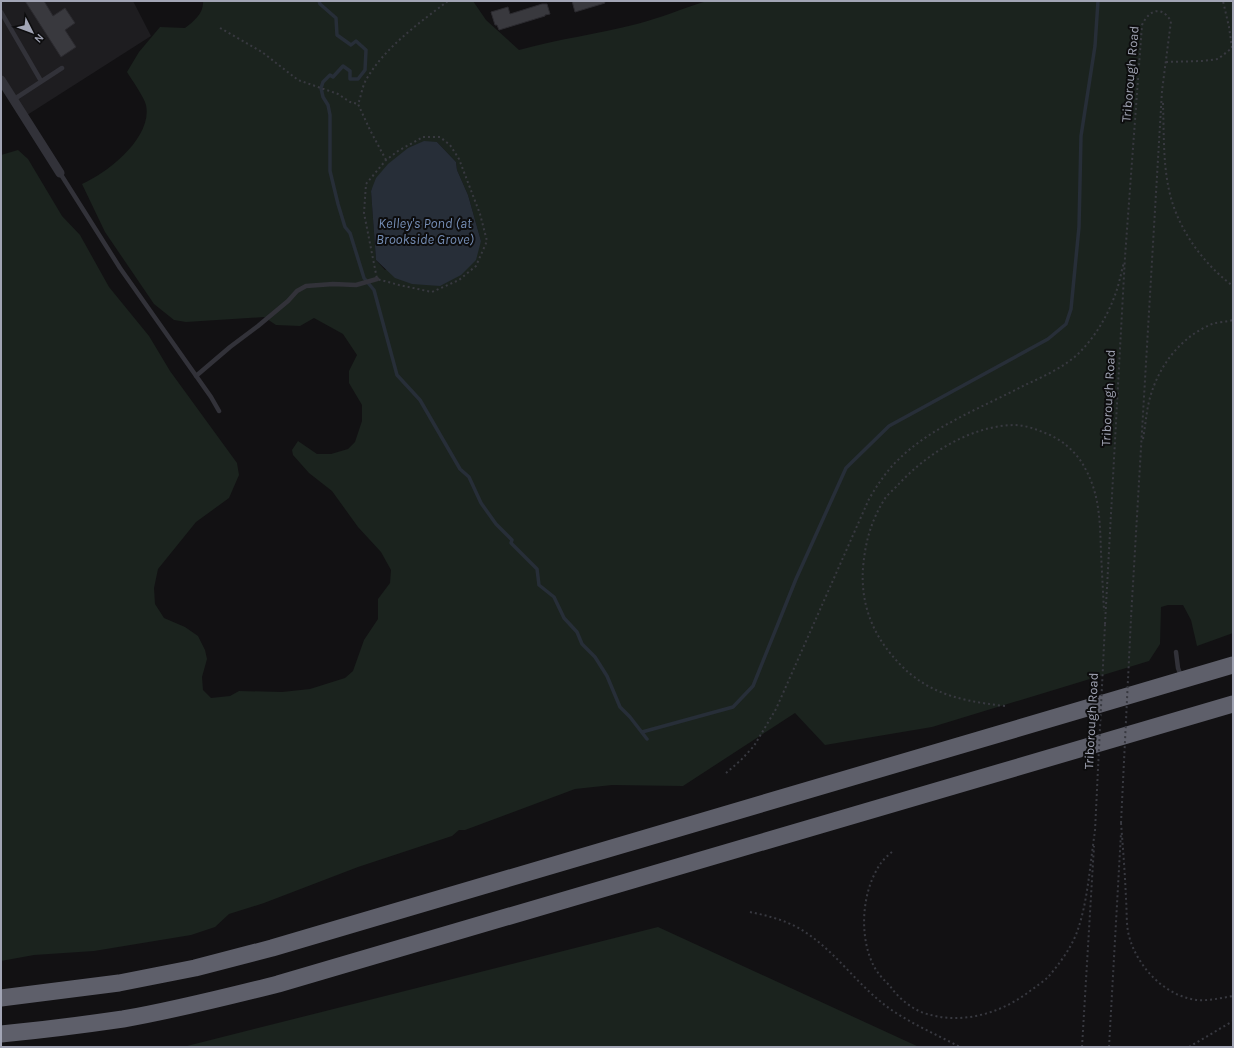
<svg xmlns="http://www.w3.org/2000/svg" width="1234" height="1048" font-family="Karla,sans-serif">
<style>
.built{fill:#1e1d20}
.green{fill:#1b231e;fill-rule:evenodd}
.water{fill:#272e38}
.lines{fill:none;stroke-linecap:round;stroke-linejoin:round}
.stream{stroke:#272e38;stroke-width:3.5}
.building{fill:#39393e;stroke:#2c2b30}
.path{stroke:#383940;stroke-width:2;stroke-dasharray:2 3;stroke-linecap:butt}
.service{stroke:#323239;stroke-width:4.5}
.minor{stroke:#323239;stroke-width:9}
.motorway{stroke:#5e5f6a;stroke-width:17}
.path-bridge{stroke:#383940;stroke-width:2;stroke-dasharray:2 3;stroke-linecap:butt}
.labels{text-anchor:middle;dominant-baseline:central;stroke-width:4;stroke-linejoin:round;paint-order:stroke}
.street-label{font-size:13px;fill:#a2a5b5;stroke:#0d0d0e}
.water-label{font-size:14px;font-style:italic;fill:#758db4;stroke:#0d0d0e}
</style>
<rect width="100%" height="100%" fill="#121113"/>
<path class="built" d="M1,1h132l18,35 -127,81 -23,-37z"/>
<path class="green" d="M203,1h270l13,19 33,30c39,-11 79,-16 118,-26 24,-6 46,-16 70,-23h526v632l-36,13 -6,-26 -8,-15h-15l-7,2 -1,37 -11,17 -217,66 -107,18 -30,-32 -112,73 -71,-1 -37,4 -110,41h-6l-7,6 -94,31 -94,36 -35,11 -14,13 -24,8 -97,16 -60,4 -33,6v-806l17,-5 10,9 34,57 18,19 29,52 40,49 21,35 67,92 2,12 -10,23 -33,24 -38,47 -4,19 1,16 9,14 21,9 13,9 7,14 2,9 -5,18 1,13 8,8 19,-2 9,-5 43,1 28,-3 35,-11 8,-7 11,-31 14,-21v-20l12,-16 1,-13 -10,-18 -23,-25 -26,-36 -23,-18 -16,-18 -1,-5 6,-9 19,13h14l17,-5 7,-7 7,-21v-16l-13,-22v-12l8,-16 -14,-21 -29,-16 -14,8 -24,-1 -12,-8 -78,5 -12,-2 -20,-16 -49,-72 -23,-48c26,-11 71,-47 64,-79 -2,-8 -14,-25 -19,-33l12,-20 21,-25 25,1c9,-7 19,-15 18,-27zM437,142l19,20 1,8 11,25 13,46 -96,29 -9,-10 -5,-70z
M658,927l261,120h-736z"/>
<path class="water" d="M424,141l13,1 19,20 1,8 11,25 13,46 -5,19 -15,15 -21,11 -28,-2 -17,-6 -19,-18 -5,-69 5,-13 12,-14 20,-16z"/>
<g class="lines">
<path class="stream" d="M319,1l1,3 16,14 1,17 14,10 5,-4 10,9 -1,20 -7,9h-8v-8l-7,-5 -10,11 -3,-2 -7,7 -2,6 2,9 5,8 2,10v56l8,33 7,23 5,6 14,45 10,12 23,85 23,25 40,69 9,8 12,26 15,21 16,16 -1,3 26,26 2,16 15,12 10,21 13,14 5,12 13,13 12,19 13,31 10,10 17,22
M642,732l91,-25 20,-21 43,-107 50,-111 43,-42 159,-87 18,-15 5,-15 8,-82 2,-91 14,-90 3,-45"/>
</g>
<path class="building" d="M25,1h19l9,15 12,-8 10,15 -10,7 11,17 -15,10z
M572,1h32l1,2 -30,9z
M542,4h5l3,10 -5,1v1l-46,14 -2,-5h-2l-4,-13 17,-5 2,7z"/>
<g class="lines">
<path class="path" d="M220,28l42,24 36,28 40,14 12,8 8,2
M1166,62l36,-1 16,-2 14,-11 -3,-21 -6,-26
M1163,103c1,27 0,56 5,82 7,40 33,77 65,101
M423,137h17l10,8 9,14 21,55 7,27 -11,25 -17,14 -27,12 -33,-7 -22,-6 -13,-66 2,-29 20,-24 12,-9z
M386,160l-16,-30 -12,-26c3,-7 4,-17 8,-24 18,-32 53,-57 82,-79
M1143,439c2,-11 3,-22 5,-33 7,-35 30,-68 64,-82 6,-2 14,-2 21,-4
M1105,624l20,-367 17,-232c7,-15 19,-20 29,-4l-9,70 -31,527
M1005,706c-53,-6 -88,-15 -121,-61 -16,-23 -23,-49 -21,-77 2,-25 8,-47 21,-68 3,-5 8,-9 12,-13 29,-32 73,-61 118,-62 12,0 24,5 36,10 15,7 28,19 36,35 14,26 14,54 15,83 1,19 2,39 3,58
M726,773l15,-13 13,-14 22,-37 93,-210c9,-15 18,-29 31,-41 33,-32 83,-51 123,-72 19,-9 40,-18 55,-32 17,-17 29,-37 37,-59 4,-10 6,-22 9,-33
M1121,823c2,25 4,51 5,76 1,12 0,26 3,37 8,30 35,60 68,64 12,1 24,-2 36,-4
M892,852c-4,3 -8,7 -11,11 -20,28 -23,77 -5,107 4,6 9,11 14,16 9,13 25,26 41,29 35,9 72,-3 99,-24 7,-5 14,-10 19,-15 11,-13 22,-28 28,-44 11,-30 13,-69 18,-101
M750,912c19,4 39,9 55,20 29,19 49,48 76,70 23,19 53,31 79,45
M1082,1047l12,-201
M1109,1047l12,-214
M1189,1047l44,-26"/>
<path class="service" d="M1,12l40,69
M13,100l49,-32
M60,173l60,95 91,129 8,14
M196,376l34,-29 28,-21 30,-25 9,-10 9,-5 27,-2 23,1 21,-6
M1176,652l2,16 3,8"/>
<path class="minor" d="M1,80l59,93"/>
<path class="motorway" d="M1,998l118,-15 76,-15 77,-20 961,-283
M1,1034c41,-4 81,-9 122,-15 52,-9 103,-22 155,-35l955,-280"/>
<path class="path-bridge" d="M1121,823l10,-205
M1095,831l10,-207"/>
</g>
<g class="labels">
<g class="street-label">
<text transform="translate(1130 74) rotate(-85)">Triborough Road</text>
<text transform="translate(1108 398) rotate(-87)">Triborough Road</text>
<text transform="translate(1091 721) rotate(-87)">Triborough Road</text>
</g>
<g class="water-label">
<text x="425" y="223">Kelley's Pond (at<tspan x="425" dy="16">Brookside Grove)</tspan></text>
</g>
</g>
<rect width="1234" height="1048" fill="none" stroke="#a2a5b5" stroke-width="4"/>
<g transform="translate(32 32) rotate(132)" stroke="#0d0d0e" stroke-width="3" paint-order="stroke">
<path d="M0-3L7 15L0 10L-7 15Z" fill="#a2a5b5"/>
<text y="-6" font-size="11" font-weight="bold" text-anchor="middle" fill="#a2a5b5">N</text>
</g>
</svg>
